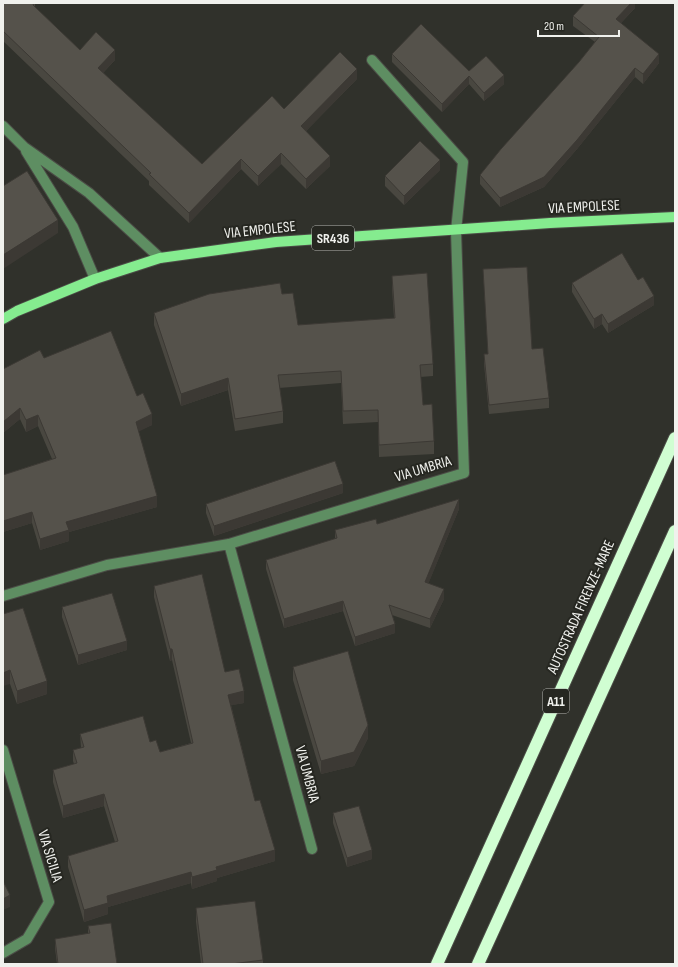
<svg xmlns="http://www.w3.org/2000/svg" width="678" height="967" font-family="'Sofia Sans Condensed',sans-serif">
<style>
.lines{fill:none;stroke-linecap:round;stroke-linejoin:round}
.minor-casing{stroke:#4b4c46;stroke-width:12}
.major-casing{stroke:#4b4c46;stroke-width:12}
.highway-casing{stroke:#4b4c46;stroke-width:14}
.minor{stroke:#5e8e62;stroke-width:10}
.major{stroke:#85ec8f;stroke-width:10}
.highway{stroke:#d0fed2;stroke-width:12}
.wall{fill:#494740}
.shaded-wall{fill:#3c3934}
.building{fill:#55524b;stroke:#3c3934}
.labels{text-anchor:middle;dominant-baseline:central;stroke-width:4;stroke-linejoin:round;paint-order:stroke}
.shield{fill:#262721;stroke:#b3b4b0;stroke-width:1}
.shield-label{font-size:14px;font-weight:bold;fill:#f0f1ed}
.street-label{font-size:15px;fill:#f0f1ed;stroke:#262721}
</style>
<rect width="100%" height="100%" fill="#30312b"/>
<g class="lines">
<g class="minor-casing">
<path id="minor" d="M3,126l21,21 65,46 71,65
M26,151l47,76 22,52
M229,544l83,305
M3,596l104,-31 122,-21 235,-71 -8,-242 7,-69 -91,-102
M3,750l46,152 -22,37 -24,14"/>
</g>
<g class="major-casing">
<path id="major" d="M3,319l14,-8 78,-32 65,-21 116,-16 274,-19 125,-6"/>
</g>
<g class="highway-casing">
<path id="highway" d="M437,964l238,-526
M478,964l197,-433"/>
</g>
<use href="#minor" class="minor"/>
<use href="#major" class="major"/>
<use href="#highway" class="highway"/>
</g>
<path class="wall" d="M3,3h32v4l45,43 35,10 -12,13 99,91 82,-55 73,-30 -51,52 24,35 -24,23 -25,-25 -23,22 -17,-17 -52,54 -40,-38v-4l-146,-140z
M635,3v5l-14,15 38,40 -16,21 -8,-7 -58,72 -33,38 -44,20 -20,-23v-9l99,-113 16,-20 -22,-16v-10z
M392,54l77,17 35,13 -20,17 -15,-17 -27,28 -50,-50z
M440,170l-36,35 -19,-19v-10z
M483,269l49,80 17,49v10l-60,6 -5,-50v-10h4z
M392,276l41,88v12l-13,1 3,28 11,36v13l-55,3 -1,-35 -35,2 -2,-41 -62,5 4,23v12l-48,8 -7,-41 -47,16 -27,-81v-12l128,-19 16,31 96,-7 -2,-30z
M638,280l16,25 -46,28 -6,-9 -8,5 -22,-37v-9z
M44,358l93,38 15,29 -14,6 19,76 -88,25v9l-29,9 -8,-27 -29,9v-57l49,-16 -14,-33 -12,6 -6,-13 -17,14z
M343,493l-129,43 -8,-23v-9z
M459,509l-31,75 16,15 -14,29 -38,-13 3,18 -40,13 -12,-35 -59,17 -18,-59v-9l69,-21v-9l42,-6z
M154,586l71,86 19,31 -13,2 24,96 20,60 -58,17v3l-25,8 -1,-6 -83,24v7l-24,8 -16,-55v-11l47,-14 -11,-36 -41,12 -10,-36v-12l21,-6 -1,-3v-11l8,-2 -1,-14 70,8 10,10 31,-9 -19,-83 -2,1 -16,-64z
M62,607l65,43 -49,15 -16,-48z
M3,614l44,80 -30,10 -7,-20z
M293,667l75,71 -14,28 -33,8 -28,-94z
M333,813l39,46 -25,8 -14,-44z
M196,908l67,52v4h-62l-5,-42z
M88,926l29,38h-60l-2,-16v-9l33,-5z"/>
<path class="shaded-wall" d="M631,3h4v5l-19,20v-9z
M115,50v10l-17,18v-10z
M659,54v9l-16,21v-10z
M635,68v9l-58,72 -33,38 -44,20v-9z
M357,69v10l-56,57v-10z
M504,75v9l-20,17v-8z
M469,76v8l-27,28v-8z
M281,153v11l-23,22v-10z
M330,156v10l-24,23v-10z
M241,159v10l-52,54v-10z
M440,160v10l-36,35v-9z
M58,220v13l-55,36v-14z
M654,296v9l-46,28v-9z
M602,314v10l-8,5v-10z
M228,378v12l-47,16v-12z
M20,408v11l-17,14v-11z
M152,414v11l-16,8v-11z
M38,415v11l-12,6v-12z
M343,484v9l-129,43v-10z
M157,496v11l-88,25v9l-29,9v-11l26,-17z
M459,499v10l-34,83v-10z
M32,512v11l-29,9v-11z
M444,589v10l-14,29v-9z
M343,601v10l-59,17v-9z
M395,624v9l-40,13v-9z
M127,641v9l-49,15v-10z
M170,649h2v11l-2,1z
M10,670v14l-7,2v-13z
M47,681v13l-30,10v-13z
M244,691v12l-16,3v-11z
M368,725v13l-14,28 -33,8v-13z
M104,794v12l-41,12v-12z
M275,850v11l-58,17v3l-25,8v-12l24,-10z
M372,850v9l-25,8v-9z
M191,872v11l-83,24v7l-24,8v-12l23,-14z
M10,895v12l-7,3v-11z"/>
<path class="building" d="M3,3h31l-1,2 47,45 16,-18 19,18 -17,18 104,96 70,-68 12,13 56,-57 17,17 -56,57 29,30 -24,23 -25,-26 -23,23 -17,-17 -52,54 -40,-39 2,-1 -148,-142z
M585,3h46l-15,16 43,35 -16,20 -8,-6 -58,72 -33,37 -44,21 -20,-23 21,-26 78,-87 20,-25 -26,-21z
M421,24l48,47 17,-15 18,19 -20,18 -15,-17 -27,28 -50,-50z
M420,141l20,19 -36,36 -19,-20z
M27,171l31,49 -55,35v-69z
M622,253l16,27 5,-3 11,19 -46,28 -6,-10 -8,5 -22,-36z
M527,267l5,82 11,-1 6,50 -60,7 -5,-51h4l-5,-85z
M427,273l6,91 -13,1 3,40 9,-1 2,37 -55,4 -1,-35 -35,1 -2,-40 -63,4 5,36 -48,8 -7,-41 -47,16 -27,-81 55,-19 71,-11 2,11 11,-1 5,32 97,-7 -3,-42z
M111,331l26,65 6,-3 9,21 -16,8 21,74 -91,26 3,8 -29,9 -8,-27 -29,9v-46l53,-17 -18,-43 -12,5 -6,-12 -17,14v-53l37,-19 4,8z
M335,461l8,23 -129,42 -8,-22z
M459,499l-34,83 19,7 -14,30 -41,-14 6,19 -40,13 -12,-36 -59,18 -18,-59 71,-22 -2,-8 41,-11 1,5z
M202,574l23,98 14,-3 5,22 -16,4 27,106 5,-1 15,50 -59,17 1,3 -25,7 -1,-5 -84,24 1,7 -24,7 -16,-54 50,-15 -14,-47 -41,12 -10,-36 24,-7 -4,-13 11,-3 -4,-13 63,-18 7,26 6,-2 4,12 33,-9 -21,-94h-2l-16,-63z
M112,593l15,48 -49,14 -16,-48z
M23,608l24,73 -30,10 -7,-21 -7,3v-59z
M348,651l20,74 -14,27 -33,9 -28,-94z
M359,806l13,44 -25,8 -14,-45z
M3,881l7,14 -7,4z
M255,901l8,59 -32,4h-28l-7,-56z
M111,923l6,41h-59l-3,-25 35,-6 -2,-7z"/>
<g class="labels">
<g class="shield">
<rect x="312" y="226" width="42" height="24" rx="3"/>
<rect x="543" y="689" width="26" height="24" rx="3"/>
</g>
<g class="shield-label">
<text x="333" y="238">SR436</text>
<text x="556" y="701">A11</text>
</g>
<g class="street-label">
<text transform="translate(584 207) rotate(-3)">VIA EMPOLESE</text>
<text transform="translate(260 230) rotate(-6)">VIA EMPOLESE</text>
<text transform="translate(423 469) rotate(-17)">VIA UMBRIA</text>
<text transform="translate(581 607) rotate(-66)">AUTOSTRADA FIRENZE-MARE</text>
<text transform="translate(307 774) rotate(75)">VIA UMBRIA</text>
<text transform="translate(50 856) rotate(73)">VIA SICILIA</text>
</g>
</g>
<rect width="678" height="967" fill="none" stroke="#f0f1ed" stroke-width="8"/>
<path d="M538 30v6h81v-6" fill="none" stroke="#f0f1ed" stroke-width="2"/>
<text x="544" y="30" font-size="12" fill="#f0f1ed" stroke="#262721" stroke-width="3" paint-order="stroke">20 m</text>
</svg>
